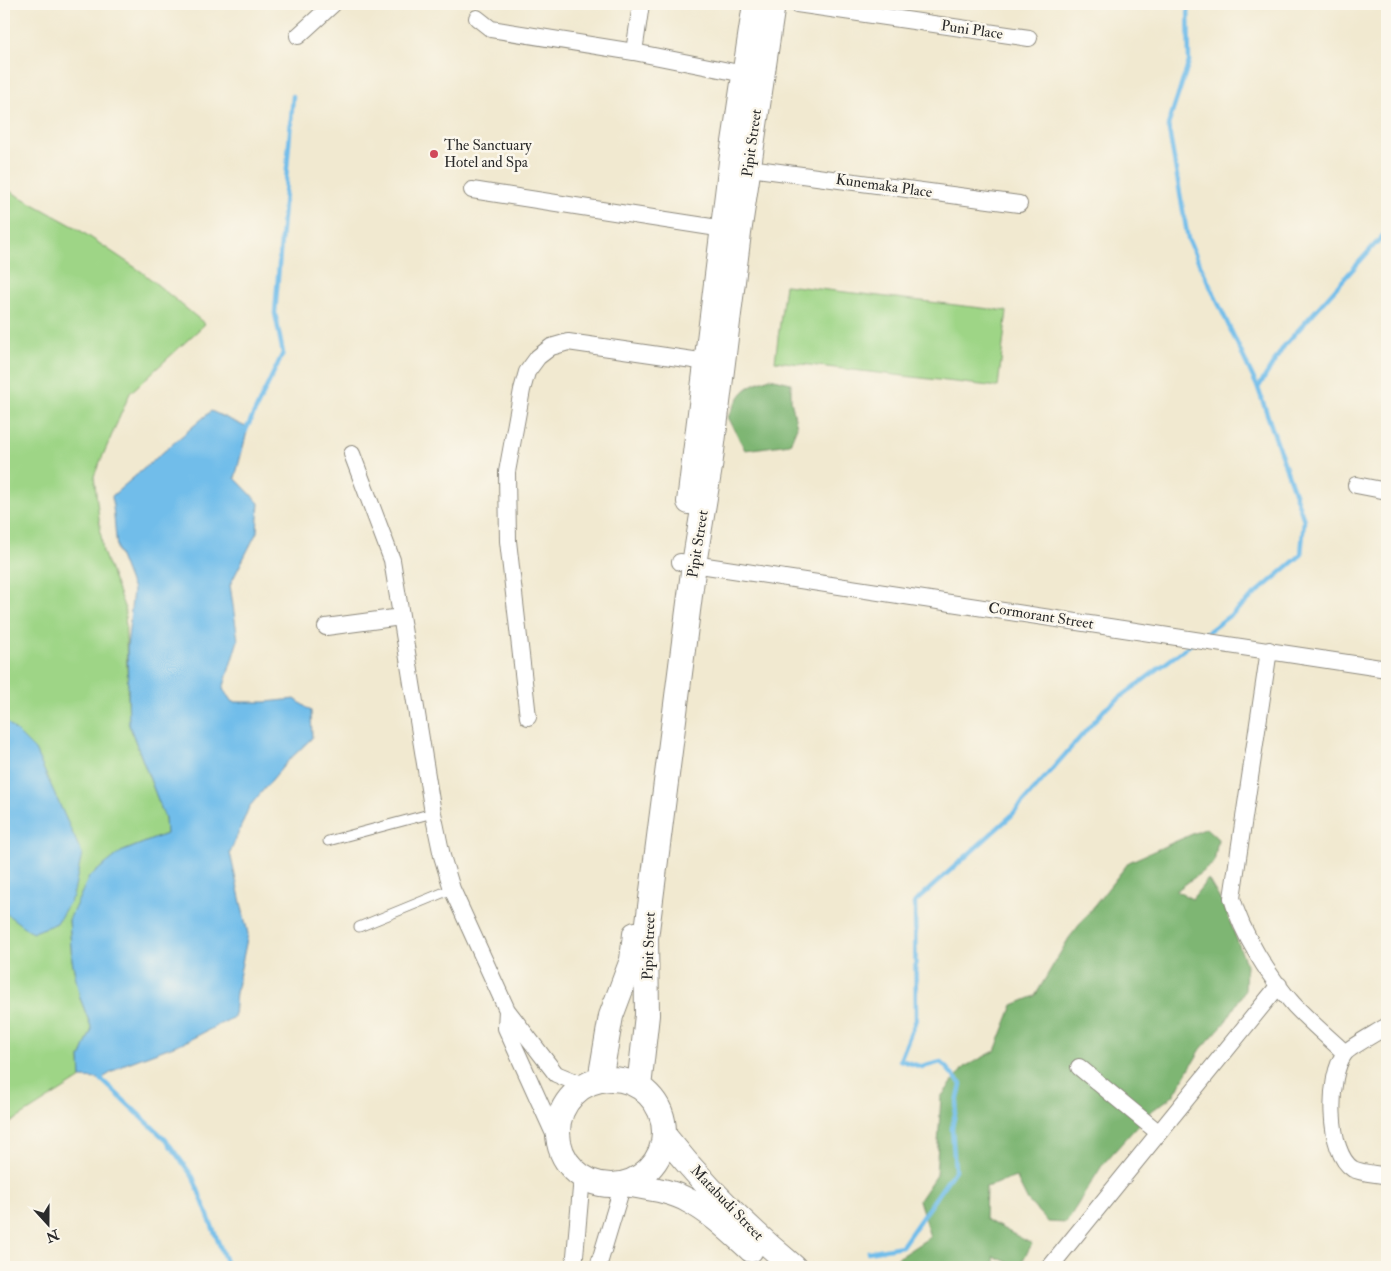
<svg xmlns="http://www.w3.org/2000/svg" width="1391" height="1271" font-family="'IM FELL Double Pica',serif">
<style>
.green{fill:#9ed586;stroke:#648058}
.forest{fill:#7eb673;stroke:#54704f}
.water{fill:#71bdea;stroke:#4e748a}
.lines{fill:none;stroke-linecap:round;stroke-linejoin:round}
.stream{stroke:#71bdea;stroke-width:4.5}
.lane-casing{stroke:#8e8a7e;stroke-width:11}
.street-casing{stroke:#8e8a7e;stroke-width:18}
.secondary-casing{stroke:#8e8a7e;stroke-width:26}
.lane{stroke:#fff;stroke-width:9}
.street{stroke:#fff;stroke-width:16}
.secondary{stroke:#fff;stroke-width:24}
.poi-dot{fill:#d1495b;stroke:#fbf7ec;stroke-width:2}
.labels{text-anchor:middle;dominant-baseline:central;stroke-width:5;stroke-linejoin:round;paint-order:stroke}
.street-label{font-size:15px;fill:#2b2b2b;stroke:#fbf7ec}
.poi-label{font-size:15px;fill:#2b2b2b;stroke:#fbf7ec;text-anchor:start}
</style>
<rect width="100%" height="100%" fill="#fbf7ec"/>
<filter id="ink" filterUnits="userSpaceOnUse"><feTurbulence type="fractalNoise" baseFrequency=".02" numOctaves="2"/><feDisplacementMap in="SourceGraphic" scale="10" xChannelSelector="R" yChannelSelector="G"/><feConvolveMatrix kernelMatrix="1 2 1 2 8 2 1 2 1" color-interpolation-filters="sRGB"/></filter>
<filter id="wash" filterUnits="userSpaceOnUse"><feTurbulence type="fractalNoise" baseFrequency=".0096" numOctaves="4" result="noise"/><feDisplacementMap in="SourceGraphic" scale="20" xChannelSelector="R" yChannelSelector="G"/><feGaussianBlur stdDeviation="1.12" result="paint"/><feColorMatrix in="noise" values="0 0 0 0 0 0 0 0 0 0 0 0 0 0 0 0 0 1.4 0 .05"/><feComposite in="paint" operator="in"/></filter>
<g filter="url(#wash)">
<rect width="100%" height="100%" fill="#f1e9d0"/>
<path class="green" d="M4,188l71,39 67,45 63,52 -75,69 -36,83 9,76 22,57 4,116 36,93 1,16 -45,18 -52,68 3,40 8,38 12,31 -12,29 1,20 -77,49z
M785,285l222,26 -9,76 -223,-26z"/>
<path class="forest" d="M770,378l21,5v17l6,27 -7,17 -45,6 -17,-33c14,-25 13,-29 42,-39z
M1206,828l12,11 -4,24 -38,28 16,8 16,-20 17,29 21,56 -1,26 -19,31 -25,28 -28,47 -23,16 -47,52 -37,59 -18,-1 -20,-21 -12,-24 -30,10 -1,32 47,25 -13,23 -26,-11 3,11h-104l-2,-4 40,-26 -11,-37 17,-25 5,-78 23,-30 31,-16 18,-46 22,-9 34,-58 60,-76z"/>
<path class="water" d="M211,411l37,17 -13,50 24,25 -2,29 -27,53 8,55 -15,49 9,13h34l29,-3 16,12 1,27 -25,24 -38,45 -19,46 18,81 -12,58 -2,25 -47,24 -62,23 -24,15 -20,-1 -1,-20 12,-29 -12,-31 -8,-38 -3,-40 20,-43 32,-25 45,-18 -1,-16 -36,-93 -2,-77 6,-58 -16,-41 -5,-53z
M4,719l31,31 47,104 -9,42 -16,27 -25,10 -28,-21z"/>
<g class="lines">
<path class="stream" d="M1188,4l1,58 -21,63 20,114 70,149 46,132 -3,35 -69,59 -30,22
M1258,388l26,-42 103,-115
M245,432l38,-79 -8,-40 18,-217
M102,1075l-1,4 65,61 27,37 35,90
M868,1252l34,-6 53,-76 -3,-42 9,-44 -20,-22 -19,5 -22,-7 16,-40 -1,-118 96,-86 94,-107 86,-65"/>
</g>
</g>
<g filter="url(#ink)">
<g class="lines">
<g class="lane-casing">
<path id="lane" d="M328,841l105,-28
M359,927l93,-38"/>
</g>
<g class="street-casing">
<path id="street" d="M797,4l232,34
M477,18l14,11 143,23 110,22
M298,36l35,-32
M634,52l7,-48
M749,168l270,36
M472,190l252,39
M352,454l40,106 41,253 9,43 10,33 55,121 49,64 29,12
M1356,485l31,6
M680,562l707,107
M326,627l75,-10
M1269,650l-37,248c10,36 37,79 62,107 16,17 34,32 51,48
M528,717l-20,-176 -1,-69 15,-82 5,-18 11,-15 13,-10 17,-5 139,20
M507,1010l-1,18 53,117
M1387,1026c-9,6 -37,21 -42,27 -18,22 -18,100 8,116 8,4 25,5 34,7
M1079,1067l80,66
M574,1267l8,-90
M598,1267l25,-83
M1050,1267l229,-282"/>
</g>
<g class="secondary-casing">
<path id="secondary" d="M689,502l42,-340 24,-158
M558 1132a53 53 0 1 1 106 0a53 53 0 1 1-106 0Z
M600,1080l11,-64 21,-56 3,-26
M639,1087l8,-72 -1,-77 48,-374 16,-97 29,-234 34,-229
M664,1135c38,48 83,93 130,132
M625,1184c21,4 45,6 64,17 23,12 42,31 62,49"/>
</g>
<use href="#lane" class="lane"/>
<use href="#street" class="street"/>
<use href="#secondary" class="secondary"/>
</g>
</g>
<circle class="poi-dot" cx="434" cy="154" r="5"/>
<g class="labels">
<g class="street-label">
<text transform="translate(972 30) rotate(8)">Puni Place</text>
<text transform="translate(752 143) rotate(-82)">Pipit Street</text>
<text transform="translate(884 186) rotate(8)">Kunemaka Place</text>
<text transform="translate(698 544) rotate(-81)">Pipit Street</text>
<text transform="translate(1041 616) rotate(9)">Cormorant Street</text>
<text transform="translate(649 946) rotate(-88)">Pipit Street</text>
<text transform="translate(727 1203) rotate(46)">Matabudi Street</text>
</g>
<g class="poi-label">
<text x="444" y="145">The Sanctuary<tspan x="444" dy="17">Hotel and Spa</tspan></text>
</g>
</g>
<rect width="1391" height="1271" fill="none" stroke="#fbf7ec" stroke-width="20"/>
<g transform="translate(48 1224) rotate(159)" stroke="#fbf7ec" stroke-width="4" paint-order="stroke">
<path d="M0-4L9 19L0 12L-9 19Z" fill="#2b2b2b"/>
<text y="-8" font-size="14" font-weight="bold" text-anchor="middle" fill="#2b2b2b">N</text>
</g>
</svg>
